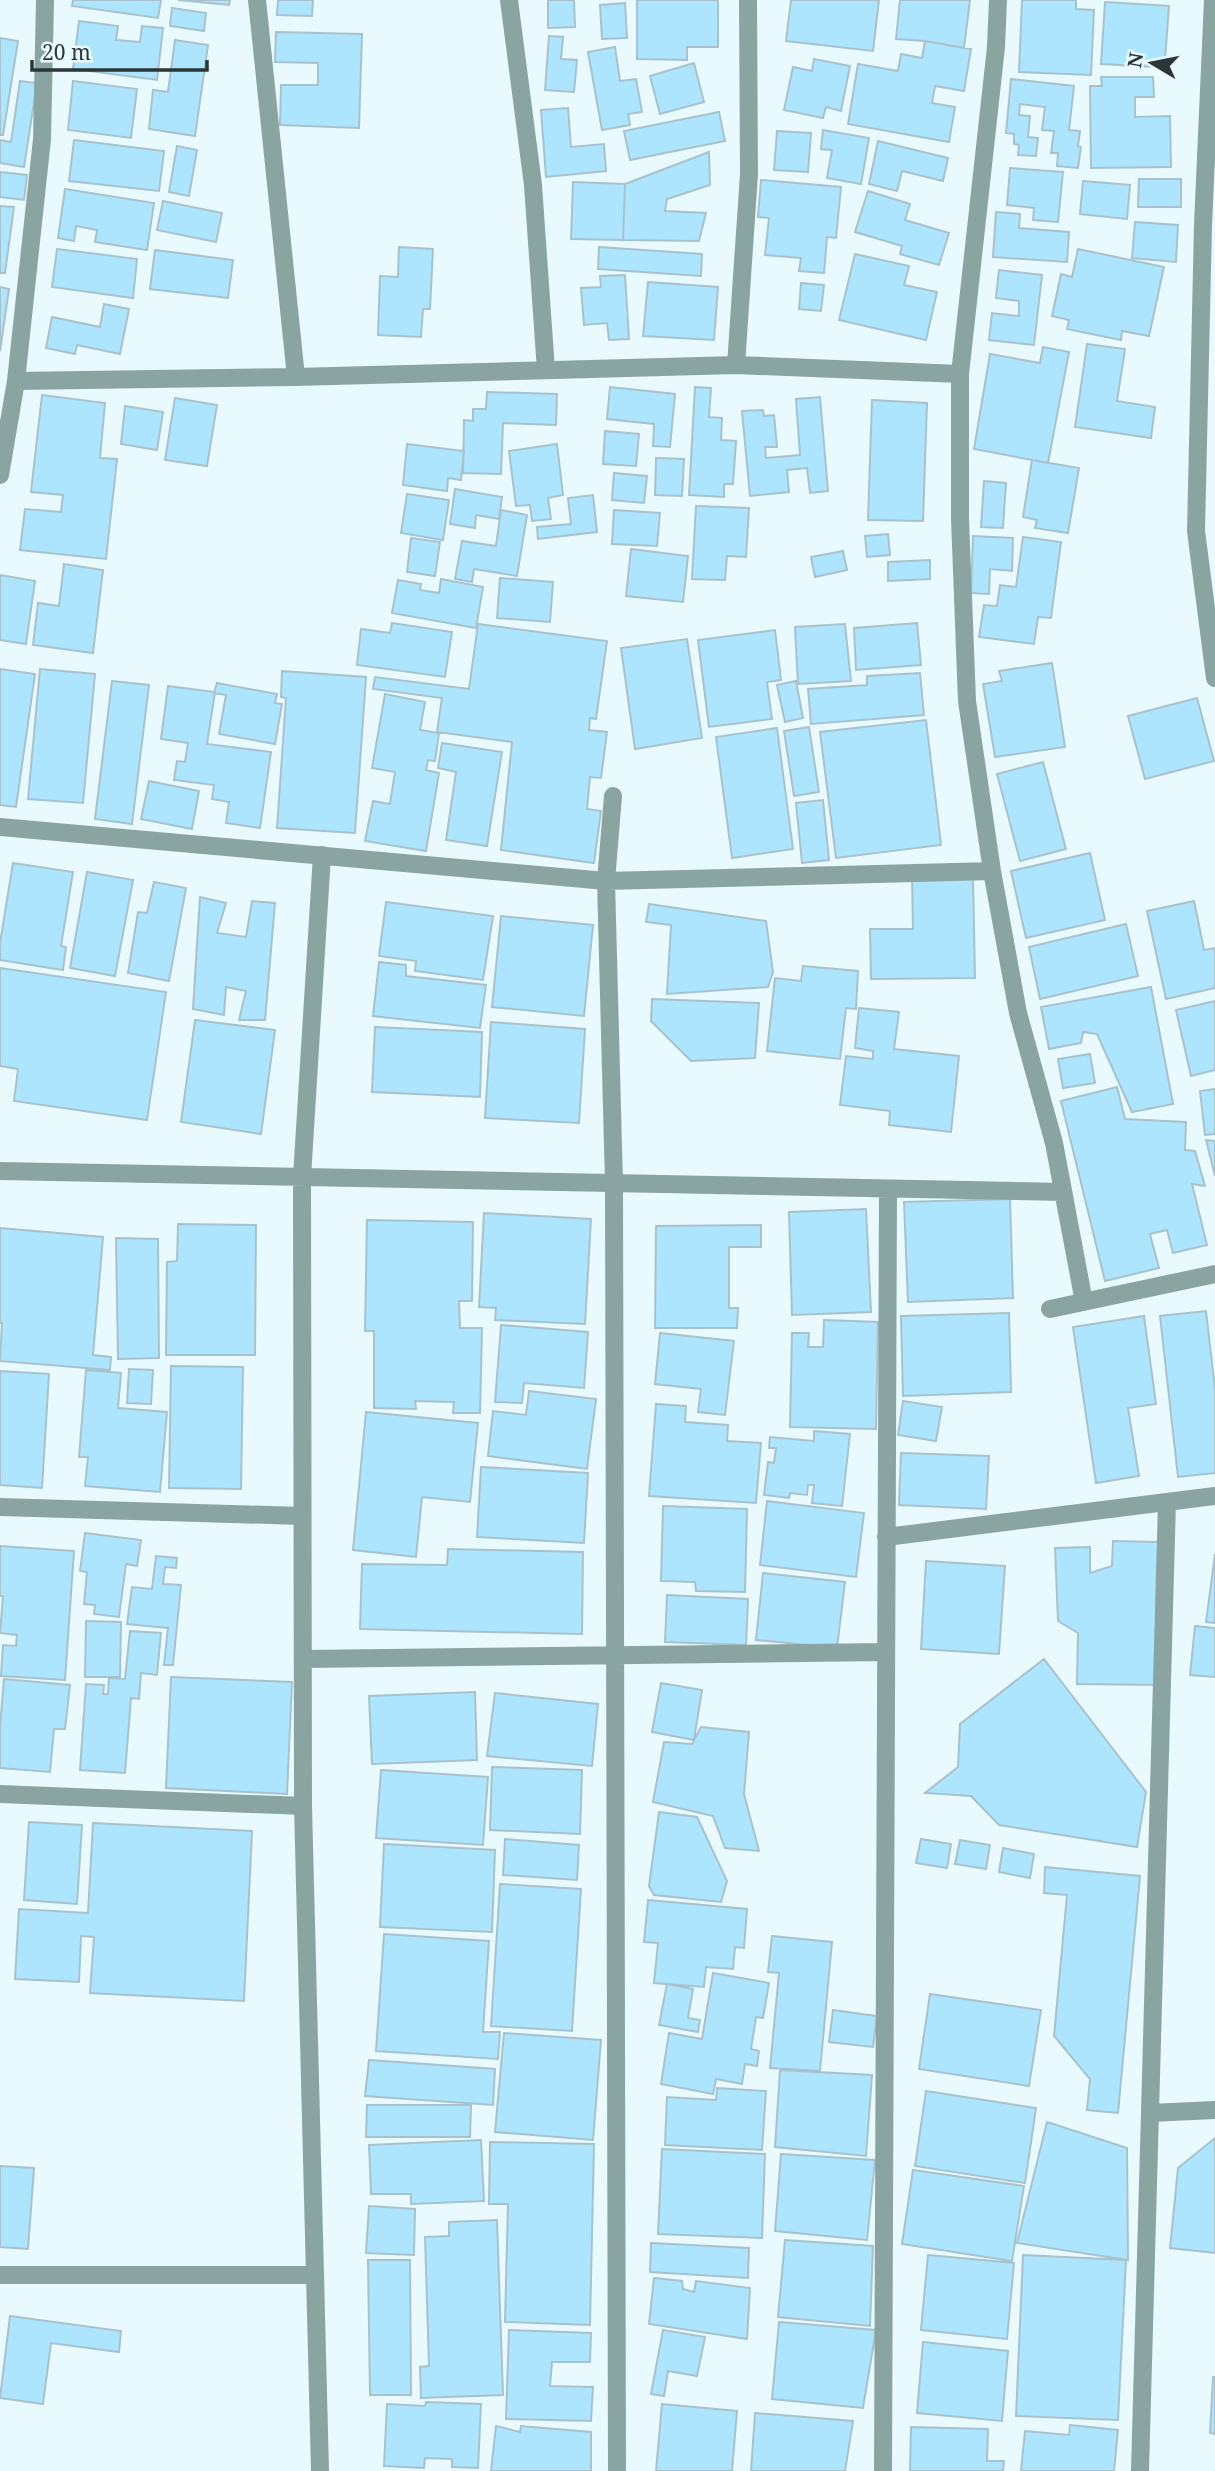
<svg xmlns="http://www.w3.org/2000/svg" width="1215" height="2471" font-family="'Noto Serif',serif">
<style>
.building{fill:#aee5fe;stroke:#a8c2cd;stroke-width:2}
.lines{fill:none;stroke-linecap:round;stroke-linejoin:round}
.lane{stroke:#8aa4a1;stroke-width:18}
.street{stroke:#8aa4a1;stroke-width:18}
</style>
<rect width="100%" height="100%" fill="#e8fafd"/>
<path class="building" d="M73,0h88l-3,18 -86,-12z
M178,0h52l-1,5z
M278,0h35l-1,16 -35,-1z
M548,0h26l1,27 -27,1z
M637,0h81v47h-31v13l-50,-1z
M791,0h88l-6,51 -87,-10z
M900,0h70l-6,48 -39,-7 -29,-2z
M1022,0h54v9l18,1 -3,65 -72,-3z
M1105,2l64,4 -4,54 -10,-1 -1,8 -53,-3z
M625,3l2,35 -25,1 -2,-34z
M172,8l34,5 -2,18 -34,-5z
M79,21l39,5 -2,14 24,2 2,-16 21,2 -6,52 -84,-11z
M276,32l86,2 -3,94 -79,-3 1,-40h37v-22l-43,-1z
M549,36l14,1 -2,22 16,1 -3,32 -29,-2z
M0,38l18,3 -15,94h-3z
M175,40l33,5 -13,91 -46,-7 4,-39 15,2z
M925,41l46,8 -7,42 -29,-5 -3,17 23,4 -6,35 -101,-18 10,-60 40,7 3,-17 21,4z
M615,47l5,34 16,-2 6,33 -14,2 2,11 -28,5 -14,-78z
M814,59l36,7 -9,45 -15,-4 -3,11 -39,-8 9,-43 19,4z
M694,63l10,39 -44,12 -10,-38z
M1101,77h52l1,20h-19v20l35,-1 1,51 -80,1 -1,-82h12z
M1011,79l63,7 -5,44 11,1 -2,15 3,1 -3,21 -21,-2 1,-13h-7l3,-22 -12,-1 3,-23 -25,-3 -1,11 11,1 -2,21 10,1 -2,18 -18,-1 1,-10 -5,-1v-10l-8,-1z
M20,81l17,2 -13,84 -24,-4v-23l11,2z
M73,81l64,8 -6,49 -63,-8z
M568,108l3,39 33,-3 2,27 -60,6 -5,-67z
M719,112l6,29 -95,19 -6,-29z
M823,130l46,8 -8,46 -34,-6 5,-28 -11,-1z
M777,131l34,2 -3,39 -34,-2z
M74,140l90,11 -5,40 -90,-10z
M878,141l70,17 -5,23 -41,-10 -5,20 -28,-7z
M177,146l20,4 -8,46 -20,-4z
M709,152l1,33 -43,14 -2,12 41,2 -7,28 -76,-1 2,-56z
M1010,168l53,4 -5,50 -25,-2 1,-12 -27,-3z
M0,172l27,3 -3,25 -24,-3z
M1139,179h42v28h-43z
M761,180l80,7 -5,51 -9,-1 -3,36 -25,-2 2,-13 -36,-3 4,-37 -11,-1z
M1083,181l47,4 -3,34 -47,-5z
M573,182l52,2 -2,56 -52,-1z
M65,189l89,14 -7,47 -52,-8 2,-12 -21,-4 -2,15 -16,-3z
M868,191l42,13 -5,16 44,13 -10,32 -39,-11 2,-8 -47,-14z
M163,201l59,12 -6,29 -59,-12z
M0,206l14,1 -9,66h-5z
M996,212l24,2 -1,14 50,4 -2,30 -74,-5z
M1135,222l43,3 -2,37 -44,-4z
M399,247l34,2 -3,60h-7l-2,28 -43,-2 2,-59 18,1z
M599,247l103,7 -1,22 -103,-7z
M57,249l80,10 -4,39 -81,-11z
M1078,249l86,18 -15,69 -27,-5 -1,9 -54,-11 2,-9 -17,-4 9,-42 11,3z
M155,250l78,10 -5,38 -78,-9z
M855,254l54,12 -5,19 33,7 -11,48 -87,-20z
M999,270l43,5 -8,70 -45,-5 3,-27 27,3v-15l-23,-3z
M625,275l4,64 -20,1 -2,-17 -23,2 -3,-37 20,-1 -1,-11z
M648,282l70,5 -4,53 -71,-4z
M801,283l23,2 -3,26 -22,-2z
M0,287l9,2 -9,62z
M104,304l25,5 -9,45 -43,-9 -2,9 -29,-6 6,-31 48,10z
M1087,344l38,5 -8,52 38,6 -4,31 -76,-11z
M1043,347l26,5 -21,111 -74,-14 16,-95 50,9z
M610,387l65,7 -5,53 -17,-1 1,-22 -47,-5z
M695,387l16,1 -2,29 13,1 -1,22 15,1 -3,43h-9v13l-35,-2z
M487,392l70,2 -1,31 -53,-2 -2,51 -38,-1 1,-53 9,1v-12h13z
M42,395l63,8 -5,55 17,1 -11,100 -86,-9 5,-41 36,3 2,-17 -32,-3z
M820,397l8,94 -18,2 -3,-25 -20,2 2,22 -39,4 -8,-85 21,-1 1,6 10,-1 3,32h-12l1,11 34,-3 -4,-56z
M175,398l42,7 -10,61 -42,-6z
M872,400l55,3 -4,118 -55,-1z
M125,406l38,6 -6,38 -36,-6z
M605,431l34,3 -3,32 -33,-2z
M407,444l57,7 -3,29 -13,-2 -1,13 -44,-6z
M557,444l6,51 -15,3 3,21 -19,2 -2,-16 -14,1 -7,-55z
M656,458l28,1 -2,37 -27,-1z
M1032,460l47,8 -11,65 -33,-5 2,-8 -14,-3z
M614,473l33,3 -3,27 -32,-3z
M984,481l22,2 -3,45 -22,-1z
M455,489l47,8 -3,22 -23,-4 -1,13 -25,-4z
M407,494l42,6 -6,40 -42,-7z
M593,495l4,37 -59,7 -1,-12 34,-3 -3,-26z
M696,506l53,2 -3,49 -19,-1 -2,24 -33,-1z
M501,510l26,5 -10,61 -43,-7 -2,13 -17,-3 7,-38 34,5z
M614,510l46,3 -3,33 -45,-2z
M888,534l2,21 -23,2 -2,-21z
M973,536l40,2 -1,33 -22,-2 -1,25 -18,-1z
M1023,537l38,5 -10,76 -13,-1 -4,27 -55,-7 5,-32 13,1 3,-21 16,2z
M411,538l29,4 -5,34 -28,-4z
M631,549l57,7 -5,46 -57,-6z
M843,551l4,19 -32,7 -4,-20z
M930,560v19l-42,2v-19z
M64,564l39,6 -10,83 -60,-8 5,-42 21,3z
M0,575l35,6 -9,63 -26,-4z
M500,578l53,4 -3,40 -53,-4z
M441,579l42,8 -7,41 -84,-15 6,-33 23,4 -1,6 19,3z
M392,623l60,9 -7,45 -88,-12 4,-36 29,4z
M917,623l4,42 -65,5 -2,-42z
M478,624l129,17 -11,78 -6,-1 -1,12 18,2 -6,46 -11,-1 -3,32 14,2 -7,52 -93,-13 11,-108 -75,-10 5,-34 -69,-9 2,-12 94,12z
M845,624l6,57 -53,3 -3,-57z
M775,630l6,50 -14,2 5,37 -63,8 -11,-87z
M687,639l15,99 -67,11 -14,-101z
M1052,663l13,84 -70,10 -12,-73 19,-3 -3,-10z
M0,669l35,5 -19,133 -16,-2z
M40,669l55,5 -12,129 -55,-4z
M282,671l84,6 -11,156 -78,-5 9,-130 -5,-1z
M920,673l4,42 -113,9 -3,-35 59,-4v-9z
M112,681l37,4 -17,139 -37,-5z
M796,681l7,37 -18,4 -8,-37z
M217,683l60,11 -2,9 7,1 -7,40 -56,-10 7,-39 -12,-2z
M168,686l47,6 -8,52 64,8 -11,76 -34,-5 3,-21 -17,-3 2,-14 -40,-5 3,-19 8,1 3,-19 -27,-4z
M385,694l40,8 -5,28 19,3 -4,28 -7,-1 -2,10 13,3 -13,78 -61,-10 8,-40 17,3 5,-32 -23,-4z
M1197,698l17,63 -69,18 -17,-63z
M926,720l15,125 -105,13 -16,-126z
M809,727l10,65 -25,4 -10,-65z
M777,728l16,121 -61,9 -16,-121z
M442,743l60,9 -15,94 -41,-6 10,-68 -18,-4z
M1043,762l23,87 -46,12 -23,-87z
M149,781l50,10 -7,38 -51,-10z
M823,800l6,60 -27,3 -6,-60z
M1090,853l15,67 -79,18 -15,-67z
M13,863l60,9 -12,74 5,1 -3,23 -63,-10v-17z
M87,872l46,8 -18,96 -45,-8z
M973,875l2,103 -104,1 -1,-50h43l-1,-52z
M154,882l32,6 -17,93 -41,-8 10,-61 9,1z
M200,897l26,6 -9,30 29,4 6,-36 23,2 -10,117h-26l7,-29 -20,-4 -2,28 -31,-6z
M1194,901l10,49 11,-2v40l-49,11 -19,-88z
M386,902l107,14 -10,64 -68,-9 1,-10 -37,-5z
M649,904l117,17 7,51 -5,15 -101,7 4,-69 -25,-3z
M501,916l92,9 -9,91 -92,-9z
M1126,924l12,52 -98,23 -11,-52z
M379,962l27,3v11l80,9 -6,43 -107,-12z
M803,966l55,5 -2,38 -10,-1 -6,51 -73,-8 8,-73 26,3z
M0,968l166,24 -19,128 -133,-19 4,-32 -18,-3z
M1151,987l22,117 -41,8 -35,-78 -14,-2 -2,11 -32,6 -8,-42z
M652,999l107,4 -4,55 -64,3 -40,-40z
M1215,1001v69l-24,6 -15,-66z
M859,1008l40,4 -5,37 65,7 -8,76 -62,-7 1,-14 -50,-6 6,-49 27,3v-8l-18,-3z
M195,1020l80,10 -14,104 -80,-12z
M491,1022l94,7 -6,94 -94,-5z
M375,1027l107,5 -2,65 -108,-5z
M1090,1054l5,29 -32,5 -5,-29z
M1117,1087l8,32 61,3 -1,28 10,1 10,35 -13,-2 15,61 -34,8 -6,-23 -17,4 9,34 -54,13 -44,-180z
M1215,1089v45l-10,1 -5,-44z
M1206,1140l9,1v35z
M1010,1199l3,99 -105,4 -4,-100z
M866,1209l5,103 -79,3 -3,-103z
M484,1213l107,6 -6,105 -90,-4 1,-12 -17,-1z
M367,1220l106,2 -1,79h-13l1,27h22l-2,85h-27l1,-11 -39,-1 1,8 -42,-1v-77h-9z
M178,1224l78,1 -1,130h-89l1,-93 10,-1z
M761,1225v22h-32v61h9l-1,20h-82l1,-102z
M0,1228l103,9 -10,118 18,2 -1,13 -110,-9 2,-38h-2z
M116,1238l42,1 1,119 -41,1z
M1206,1311l9,78v84l-37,4 -18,-161z
M1009,1313l2,79 -108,4 -2,-80z
M1144,1316l12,88 -28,4 11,68 -43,7 -23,-156z
M824,1320l54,2 -2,107 -86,-2 2,-94h17l-1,14h15z
M501,1325l87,7 -4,56 -60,-5 -2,20 -27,-1z
M660,1333l74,8 -9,74 -27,-3 3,-23 -46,-5z
M171,1366l72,1 -2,122 -72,-1z
M129,1369l24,1 -2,34 -24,-1z
M86,1370l35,3 -3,35 49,4 -7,80 -75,-6 3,-29h-9z
M0,1371l49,3 -7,114 -42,-3z
M529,1391l67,8 -9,70 -99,-13 5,-45 33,4z
M903,1401l39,6 -6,34 -38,-6z
M656,1404l30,2 -1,16 43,3 -1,16 34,2 -5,60 -107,-7z
M366,1412l112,11 -8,79 -48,-5 -6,60 -63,-7z
M814,1431l36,3 -8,72 -30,-3 2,-18h-6l-1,10 -17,-2 -1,5 -25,-3 4,-33 6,1 2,-15h-7l1,-11 44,4z
M901,1453l88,3 -3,53 -87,-4z
M481,1467l107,6 -4,70 -107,-6z
M767,1501l97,12 -8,64 -96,-12z
M663,1506l84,3 -2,83 -49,-1 -1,-9 -34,-1z
M85,1533l56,7 -4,26 -11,-2 -7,53 -25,-3 1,-9 -11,-1 3,-32 -7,-1z
M1113,1541l49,1 -2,143 -83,-1 1,-51 -20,-12 -3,-73 35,-1v26l22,-7z
M0,1546l74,5 -9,129 -64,-4 2,-31 13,1 1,-11 -17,-2 3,-37h-3z
M448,1549l135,3 -1,82 -222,-5 2,-65 85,1z
M1215,1554v69l-9,-1z
M156,1556l21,2 -1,10 -11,-1 -2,17 18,1 -8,80h-9l4,-37 -41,-4 5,-37 20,2z
M926,1561l79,5 -6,88 -78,-5z
M763,1573l82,9 -8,66 -81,-8z
M667,1595l81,4 -2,46 -81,-3z
M86,1621l35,1 -1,55h-35z
M1195,1626l20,2v49l-25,-2z
M130,1631l31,2 -4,42 -16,-2 -2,26 -8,-1 -6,75 -45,-3 6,-86 18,1 -1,9h5l1,-16 16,1z
M1044,1659l102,133 -9,55 -138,-22 -28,-29 -46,-3 33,-26 2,-43z
M171,1677l121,5 -5,112 -121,-6z
M4,1679l66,6 -5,44h-11l-4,43 -50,-4v-41z
M661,1683l41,7 -8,50 -42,-8z
M475,1692l2,68 -105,4 -3,-68z
M495,1693l103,11 -6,62 -105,-10z
M701,1727l48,5 -5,62 15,57 -34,-3 -12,-32 -60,-14 11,-60 28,2z
M492,1767l90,3 -2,64 -90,-4z
M381,1770l107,7 -5,68 -107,-7z
M659,1812l38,5 30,64 -6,21 -67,-7 -5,-9z
M29,1822l53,3 -5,79 -53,-4z
M93,1823l159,8 -8,170 -154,-8 4,-56 -13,-1 -2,46 -64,-3 4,-70 69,4z
M505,1839l74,6 -2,35 -74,-5z
M921,1839l30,5 -4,24 -31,-5z
M960,1840l30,5 -4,24 -31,-5z
M384,1844l111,6 -3,82 -112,-5z
M1003,1848l31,6 -4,24 -31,-6z
M1045,1867l95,9 -22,237 -31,-3 3,-31 -36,-43 13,-141 -23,-2z
M500,1884l81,5 -9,142 -81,-5z
M648,1900l99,9 -3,39 -9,-1 -2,22 -27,-2 -2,20 -50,-4 4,-40 -14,-1z
M384,1934l105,7 -6,91h17l-2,27 -122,-8z
M772,1936l60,6 -12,129 -50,-3 9,-95 -11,-1z
M713,1973l56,10 -6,35 -7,-1 -5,32 8,2 -2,15 -12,-2 -3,20 -26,-5 -3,15 -52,-10 8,-51 33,6z
M667,1984l26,5 -5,29 12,2 -2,12 -39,-7z
M930,1994l111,16 -12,76 -110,-17z
M833,2010l44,6 -4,31 -44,-5z
M504,2033l97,7 -8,100 -98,-8z
M369,2060l126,9 -2,36 -128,-9z
M780,2070l92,5 -6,81 -91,-9z
M717,2088l49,3 -4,59 -97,-5 2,-48 49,3z
M926,2091l110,17 -11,75 -110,-17z
M367,2105h104l-1,32h-104z
M1047,2122l80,26 1,112 -111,-17z
M1215,2138v115l-45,-5 8,-80z
M481,2140l3,61 -73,3v-10h-40l-2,-49z
M490,2142l104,2 -4,181 -85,-3 3,-118h-19z
M662,2149l103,5 -3,84 -104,-4z
M781,2154l94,6 -8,80 -92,-9z
M0,2166l34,2 -6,81 -28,-2z
M913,2170l111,16 -12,75 -110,-17z
M369,2206l46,3 -1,46 -48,-2z
M497,2220l6,175 -82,3 -1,-31 9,-1 -4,-129 24,-1v-14z
M785,2240l88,6 -3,80 -92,-9z
M651,2243l98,5 -1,30 -98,-6z
M928,2255l86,8 -7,76 -86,-9z
M1023,2255l103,5 -8,160 -102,-4z
M368,2260h42l1,135h-41z
M654,2278l28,3 1,8 11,3 2,-11 54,7 -3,51 -98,-15z
M10,2316l111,15 -2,21 -68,-9 -8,61 -43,-6z
M779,2322l97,8 -13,78 -91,-9z
M509,2330l82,3 -1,29h-38l-2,24 43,1 -2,34 -85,-2z
M663,2330l42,7 -8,39 -29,-5 -4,25 -13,-2z
M923,2342l85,9 -6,70 -85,-8z
M1213,2377h2v57l-5,-1z
M426,2402l55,2 -3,64 -26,-1v-8l-27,-1 -1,10 -40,-2 3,-62 38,2z
M662,2404l75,7 -5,60h-76z
M755,2413l98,8 -8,50h-94z
M1070,2425l48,5 -4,41h-93l4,-40 44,4z
M496,2426l24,6 1,-6 70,6v39h-100z
M911,2427l77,2 -1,32h17l-1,10h-93z"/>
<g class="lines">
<path class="lane" d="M0,2275h315"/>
<path class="street" d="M257,0l39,377
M509,0l24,185 13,185
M998,0l-2,47 -36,327v145l7,182 25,170 26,142 36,130 30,159
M1213,0l-10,225 -7,306 19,147
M736,365l13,-191 -1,-174
M16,381l280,-4 440,-12 224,9
M0,475l16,-94 26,-242 3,-139
M613,796l-7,85 8,303 3,1287
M0,827l606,54 386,-10
M0,1171l1063,21
M1050,1309l165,-35
M0,1507l302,9
M886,1537l329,-41
M303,1659l582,-7
M0,1794l303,12
M1150,2113l65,-3
M320,2471l-17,-665 -1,-629 20,-322
M883,2471l5,-1282
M1140,2471l27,-969"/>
</g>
<g transform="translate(1152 63) rotate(280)" stroke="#e8fafd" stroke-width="5" paint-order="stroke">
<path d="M0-5L12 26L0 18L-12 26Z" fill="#2a3637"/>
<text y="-10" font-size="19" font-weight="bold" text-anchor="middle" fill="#2a3637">N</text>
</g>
<path d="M32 60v10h175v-10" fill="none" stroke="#2a3637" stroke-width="3.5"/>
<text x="42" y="60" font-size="21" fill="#2a3637" stroke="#e8fafd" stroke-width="5" paint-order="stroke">20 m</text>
</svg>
